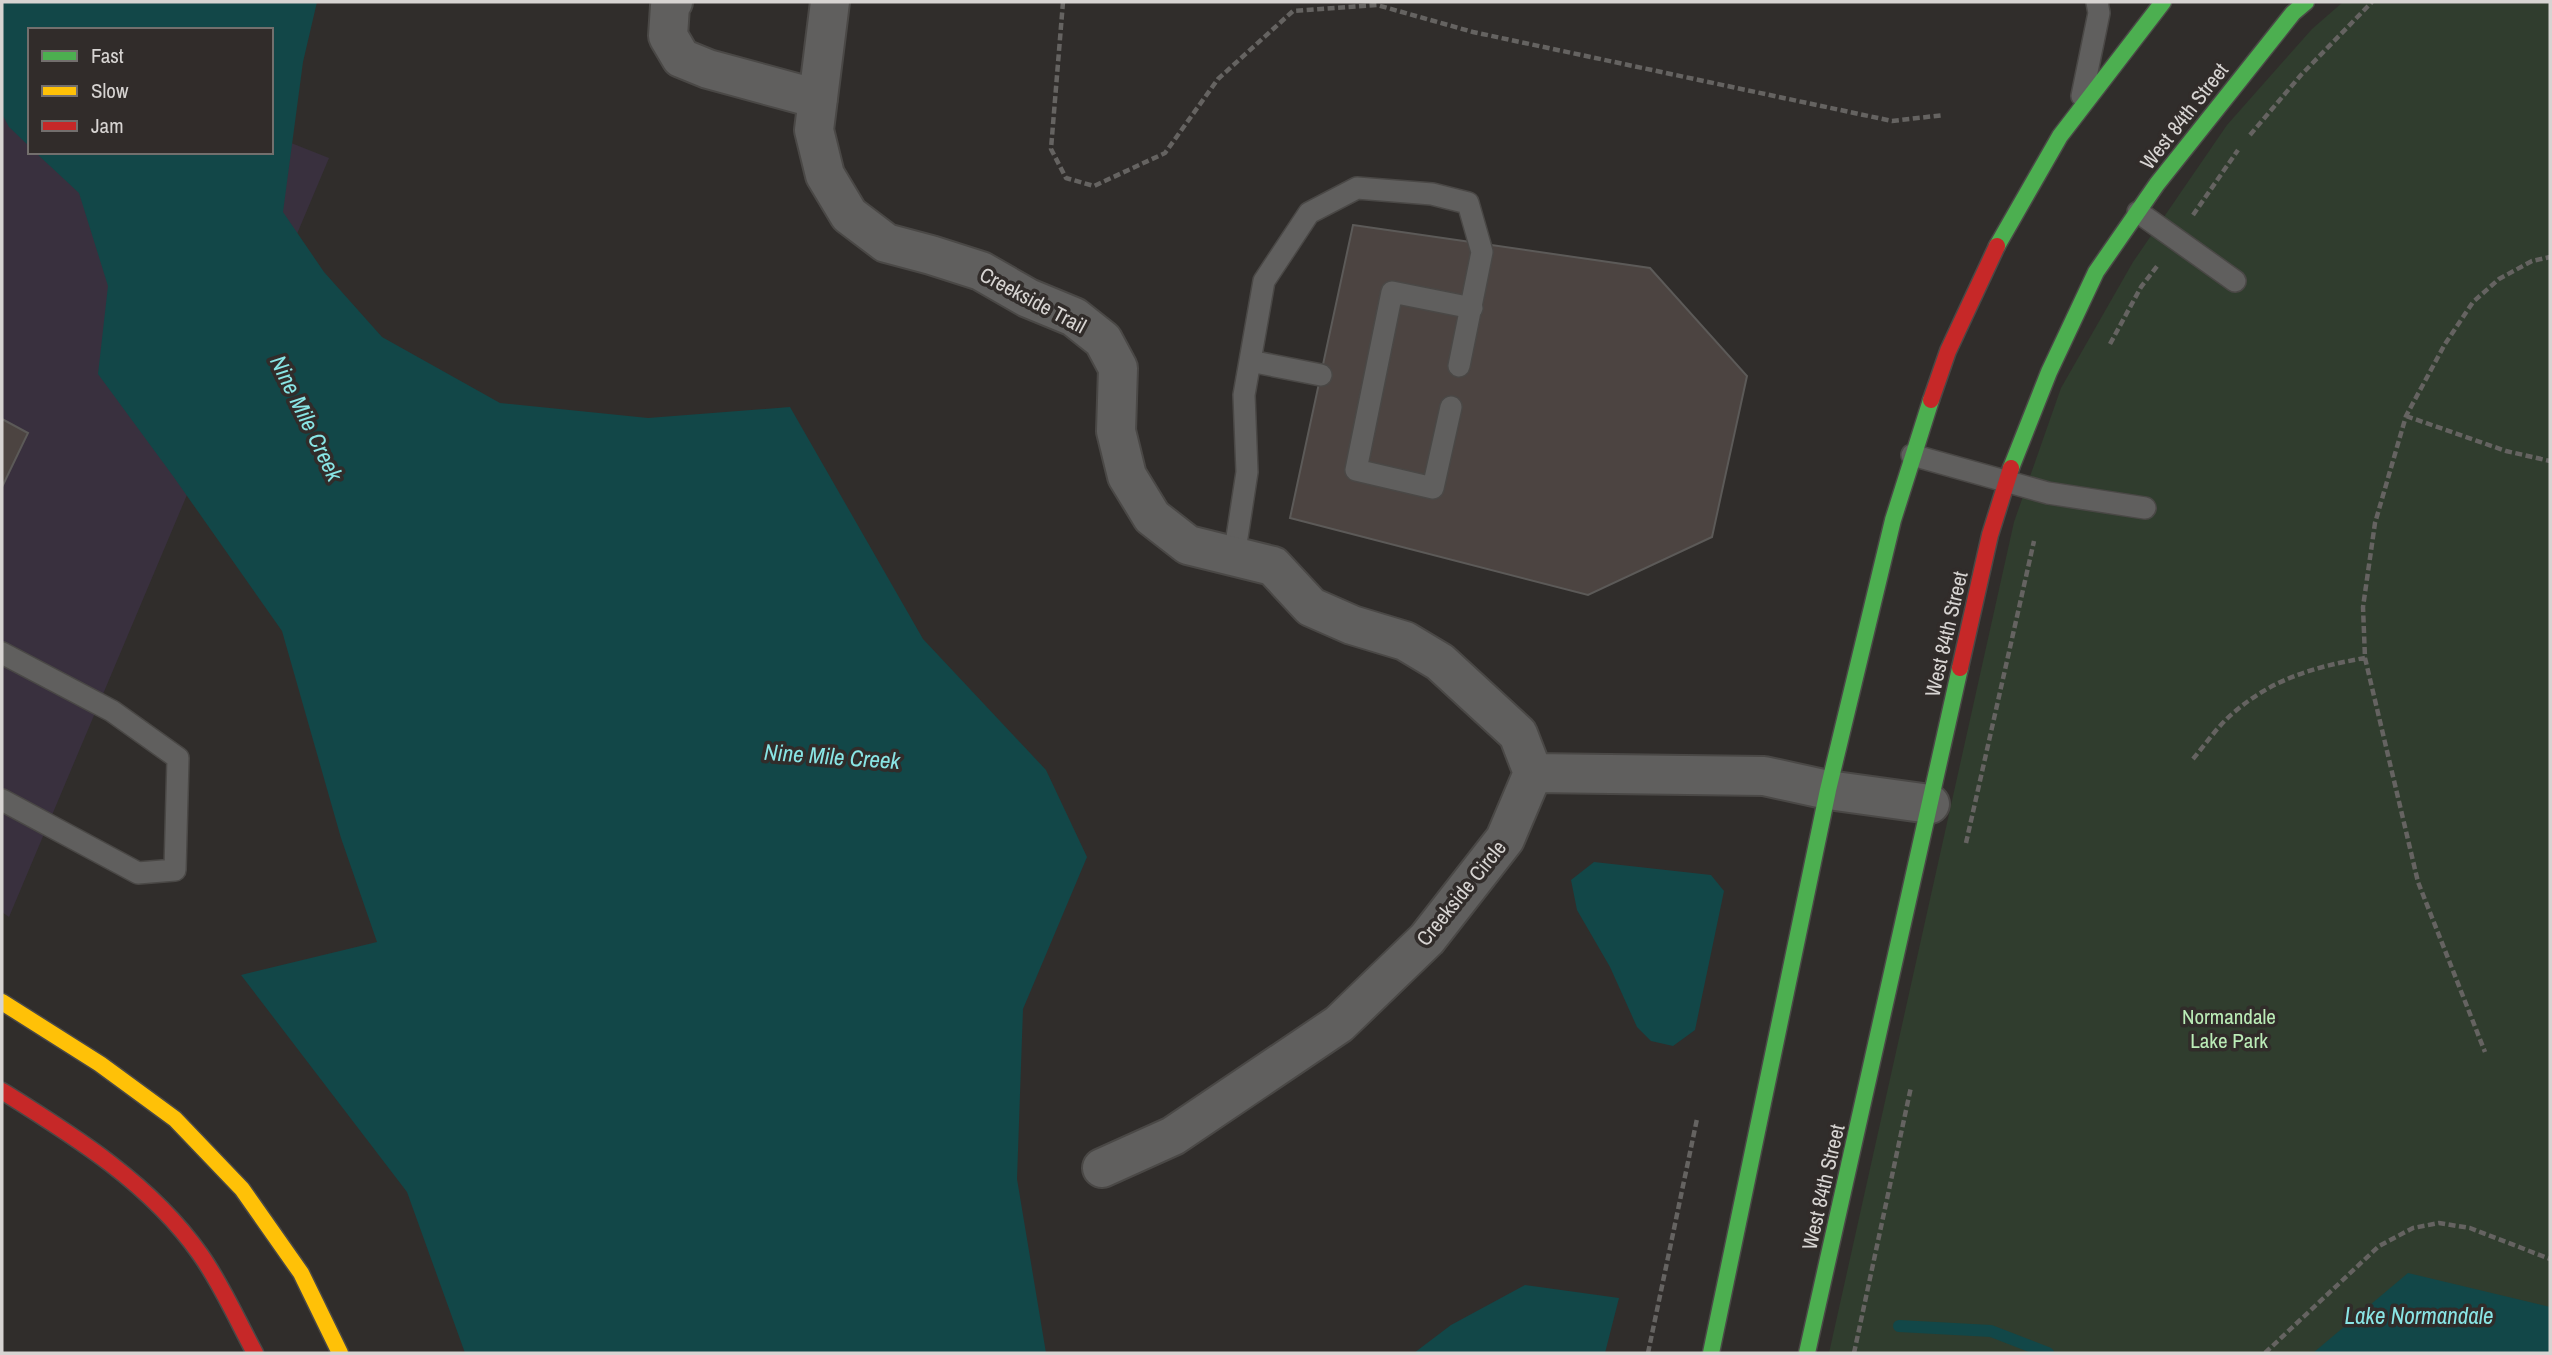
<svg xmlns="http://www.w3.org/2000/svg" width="2552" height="1355" font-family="'Archivo Narrow',sans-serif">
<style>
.commercial{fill:#39303e}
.green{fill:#303d2e}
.water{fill:#124748}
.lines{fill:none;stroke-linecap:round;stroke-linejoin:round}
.stream{stroke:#124748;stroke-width:12}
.building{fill:#4c4441;stroke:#5c5a58;stroke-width:2}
.lane-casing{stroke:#4a4846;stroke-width:24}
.street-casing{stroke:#4a4846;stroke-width:42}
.fast-casing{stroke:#4a4846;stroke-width:19}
.slow-casing{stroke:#4a4846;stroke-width:19}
.jam-casing{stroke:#4a4846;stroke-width:19}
.path{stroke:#656361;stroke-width:4.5;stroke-dasharray:7 3.5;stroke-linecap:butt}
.lane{stroke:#605f5e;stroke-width:21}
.street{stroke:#605f5e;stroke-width:38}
.fast{stroke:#4caf50;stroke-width:16}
.slow{stroke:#ffc107;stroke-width:16}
.jam{stroke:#c62828;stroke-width:16}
.labels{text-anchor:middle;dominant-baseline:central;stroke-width:7;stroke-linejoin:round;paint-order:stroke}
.street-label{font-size:21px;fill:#d7d4d2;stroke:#312c2a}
.park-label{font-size:21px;fill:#bbecb7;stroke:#312c2a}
.water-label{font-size:23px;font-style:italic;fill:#89e5e5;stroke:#312c2a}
</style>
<rect width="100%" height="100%" fill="#302d2b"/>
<path class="commercial" d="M2,27l28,11v114h241v-17l58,23 -320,759 -7,-5z"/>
<path class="green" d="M2343,2h207v1351h-721l185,-831 47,-134 72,-126 94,-137 85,-96z"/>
<path class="water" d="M2,2h315l-14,60 -20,150 41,60 58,65 118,66 148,15 142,-11 133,232 123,131 41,87 -64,152 -6,170 29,174h-581l-58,-161 -166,-217 136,-33 -36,-104 -59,-207 -109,-155 -75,-102 10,-88 -29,-93 -44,-41h236v-122h-241v117l-21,-20 -7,-13z
M1594,862l117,13 13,16 -29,139 -22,16 -22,-5 -14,-14 -27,-60 -33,-57 -6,-30z
M2408,1273l142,34v46h-237z
M1525,1285l94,13 -14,55h-191l37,-28z"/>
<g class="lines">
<path class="stream" d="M1899,1326l92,5 57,22"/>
</g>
<path class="building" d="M1353,225l297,43 97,108 -35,161 -124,58 -298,-77z
M2,419l26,14 -26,54z"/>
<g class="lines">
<g class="lane-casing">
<path id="lane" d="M2082,96l17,-83 -2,-11
M2138,212l97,69
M1250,361l71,14
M1451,407l-18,81 -77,-18 36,-178 80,16
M1912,455l136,38 97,15
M1234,557l13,-85 -3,-77 20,-114 45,-68 48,-25 75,6 36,9 14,49 -23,114
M2,653l110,58 66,47 -3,112 -37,3 -136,-73"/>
</g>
<g class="street-casing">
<path id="street" d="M673,2l-3,4 -2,30 13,22 27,11 110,30
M830,2l-16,128 11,45 24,40 37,28 45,12 50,16 47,27 46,19 29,23 15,28 -2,63 11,45 25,41 36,28 85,21 38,41 41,18 53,16 35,21 78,72 15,39
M1533,773l231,3 64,14 102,14
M1102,1168l71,-32 166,-112 88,-85 78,-100 28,-66"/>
</g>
<g class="fast-casing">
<path id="fast" d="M1997,246l63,-110 103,-134
M2011,468l38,-96 47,-100 61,-88 136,-171 13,-11
M1711,1353l117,-563 65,-270 38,-120
M1807,1353l153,-685"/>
</g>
<g class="slow-casing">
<path id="slow" d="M2,1002l98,62 75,55 67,70 59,84 39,80"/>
</g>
<g class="jam-casing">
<path id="jam" d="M1931,400l17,-49 49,-105
M1960,668l30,-133 21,-67
M2,1091c72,45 148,92 198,163 22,31 37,66 55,99"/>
</g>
<path class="path" d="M1063,2l-12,147 15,29 28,8 71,-33 53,-74 75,-68 84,-6 96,27 419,89 52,-6
M2250,135l51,-60 71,-73
M2193,215l45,-65
M2110,344l31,-57 17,-22
M2406,416l100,35 44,10
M2365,658l53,224 67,170
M2193,759c12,-14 24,-32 39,-45 40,-35 81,-47 133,-56l-2,-51 12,-84 31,-107 39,-72 28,-42 26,-23 33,-18 18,-4
M1966,843l68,-302
M1648,1353l49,-234
M1854,1353l57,-266
M2265,1353l114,-107 34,-18 26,-5 31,5 80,31"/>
<use href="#lane" class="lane"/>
<use href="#street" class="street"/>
<use href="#fast" class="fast"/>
<use href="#slow" class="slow"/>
<use href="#jam" class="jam"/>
</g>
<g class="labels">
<g class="street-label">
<text transform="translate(2184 116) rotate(-52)">West 84th Street</text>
<text transform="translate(1033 300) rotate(28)">Creekside Trail</text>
<text transform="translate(1946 634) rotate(-77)">West 84th Street</text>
<text transform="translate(1461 893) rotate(-51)">Creekside Circle</text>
<text transform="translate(1823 1187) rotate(-77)">West 84th Street</text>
</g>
<g class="park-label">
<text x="2229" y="1016">Normandale<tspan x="2229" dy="24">Lake Park</tspan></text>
</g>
<g class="water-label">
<text transform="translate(307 418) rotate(64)">Nine Mile Creek</text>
<text transform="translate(832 756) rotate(4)">Nine Mile Creek</text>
<text x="2419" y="1315">Lake Normandale</text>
</g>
</g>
<rect width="2552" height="1355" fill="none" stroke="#d7d4d2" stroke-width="7"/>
<rect x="28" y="28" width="245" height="126" fill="#312c2a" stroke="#736f6d" stroke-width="2"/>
<rect x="42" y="51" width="35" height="10" fill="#4caf50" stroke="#736f6d" stroke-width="2"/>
<text x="91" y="63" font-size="21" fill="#d7d4d2">Fast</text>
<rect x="42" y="86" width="35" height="10" fill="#ffc107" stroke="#736f6d" stroke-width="2"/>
<text x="91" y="98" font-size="21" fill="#d7d4d2">Slow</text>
<rect x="42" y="121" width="35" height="10" fill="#c62828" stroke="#736f6d" stroke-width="2"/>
<text x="91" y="133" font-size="21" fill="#d7d4d2">Jam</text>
</svg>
